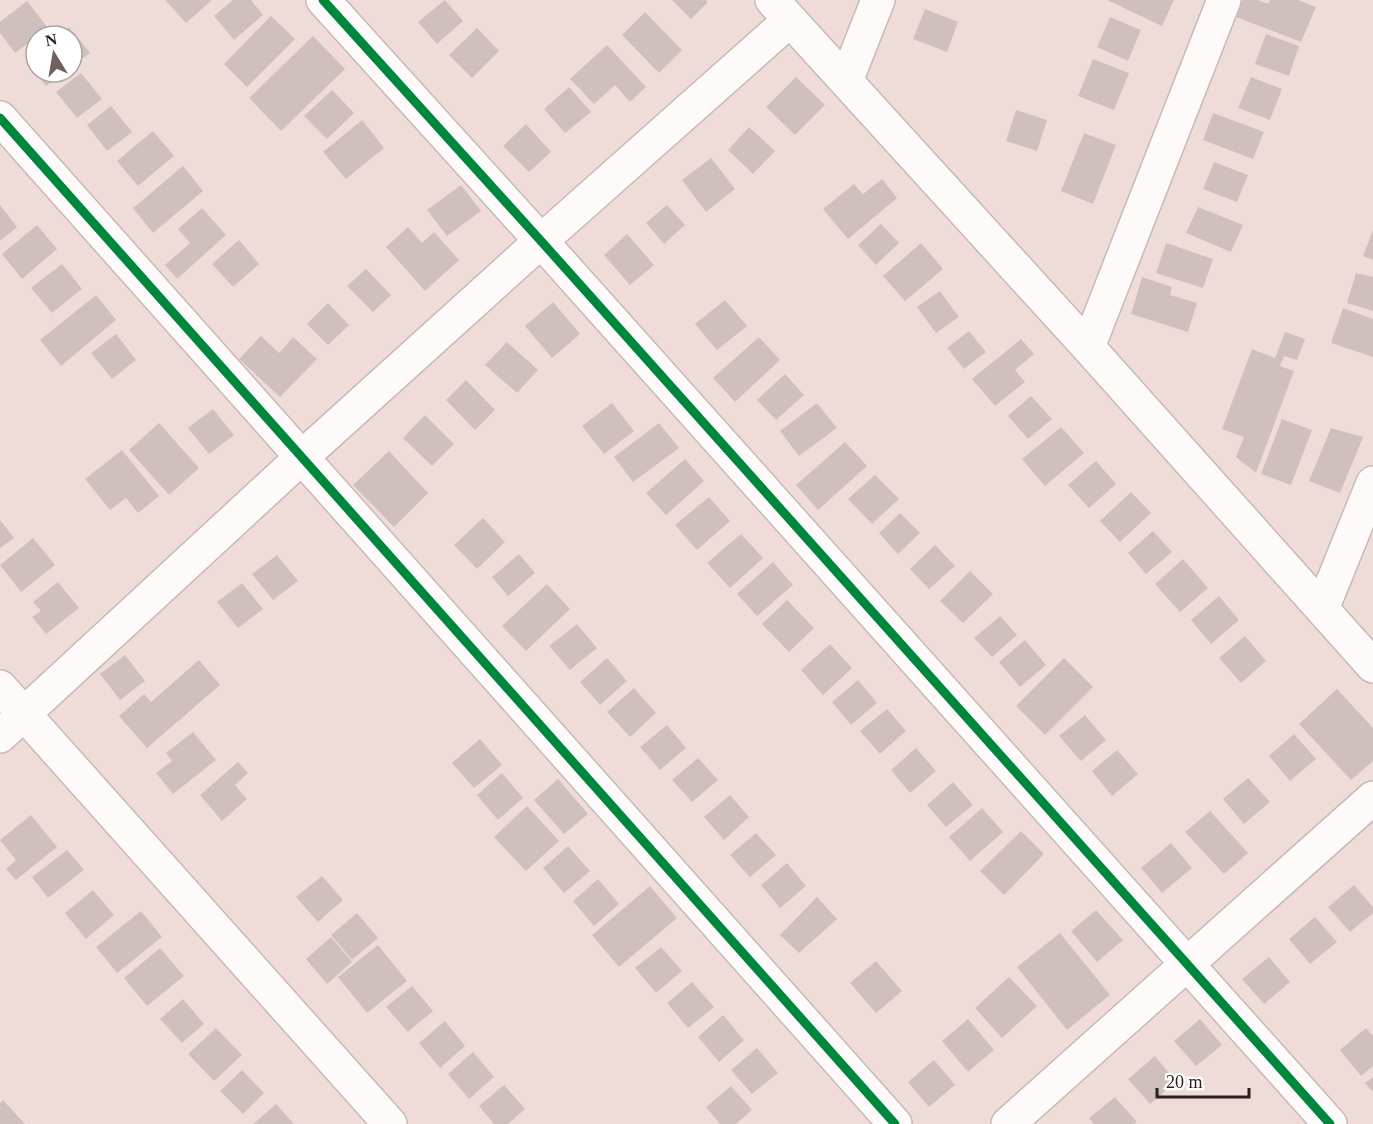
<svg xmlns="http://www.w3.org/2000/svg" width="1373" height="1124" font-family="'Times New Roman',serif">
<style>
.building{fill:#cfc0be}
.lines{fill:none;stroke-linecap:round;stroke-linejoin:round}
.minor-casing{stroke:#c8b9b7;stroke-width:36}
.minor{stroke:#fdfaf9;stroke-width:33}
.cycleway-casing{stroke:#fff;stroke-width:13}
.cycleway{stroke:#00873e;stroke-width:9}
</style>
<rect width="100%" height="100%" fill="#efdcd9"/>
<path class="building" d="M165,0h47l-26,23z
M233,0h18l12,15 -29,25 -20,-24z
M445,0l18,21 -26,23 -19,-22z
M672,0h34l2,2 -17,17z
M1107,0h67l-12,26z
M1243,0h14l11,4 2,-4h28l18,7 -15,35 -65,-25z
M27,1l21,27 -33,25 -15,-20v-11z
M925,9l33,13 -11,30 -34,-13z
M645,12l37,38 -23,23 -37,-38z
M271,16l24,23 -48,48 -23,-23z
M1110,17l31,13 -13,31 -31,-14z
M69,27l21,26 -18,13v-30h-14z
M477,28l22,23 -27,27 -23,-23z
M1266,34l33,12 -10,30 -34,-12z
M313,36l32,33 -64,62 -32,-33z
M607,45l39,42 -16,15 -15,-17 -21,19 -24,-25z
M36,53v19h29l-19,14 -20,-25z
M1093,59l36,14 -15,37 -36,-14z
M81,73l21,26 -25,19 -21,-26z
M796,77l29,28 -30,30 -29,-28z
M1251,77l31,12 -12,31 -32,-12z
M569,87l22,25 -26,21 -21,-24z
M332,90l22,23 -27,26 -23,-23z
M111,106l21,26 -25,19 -20,-26z
M1016,110l31,10 -10,31 -31,-10z
M1213,113l51,19 -11,27 -50,-19z
M362,120l22,28 -38,31 -23,-27z
M526,124l25,28 -22,20 -26,-26z
M749,127l26,24 -22,23 -25,-24z
M153,131l21,25 -36,30 -21,-25z
M1084,133l32,12 -23,59 -32,-13z
M711,158l24,31 -29,23 -24,-32z
M1214,162l34,13 -11,27 -34,-13z
M183,166l20,25 -50,42 -20,-25z
M882,179l15,19 -49,41 -25,-30 31,-25 9,10z
M461,185l20,26 -34,25 -20,-26z
M0,205l17,22 -17,14z
M667,205l18,20 -21,19 -18,-21z
M1198,207l45,18 -12,27 -45,-19z
M202,208l24,27 -49,44 -12,-14 25,-22 -12,-14z
M881,224l18,19 -23,22 -18,-20z
M37,225l20,24 -35,30 -20,-25z
M408,227l14,16 12,-11 25,28 -34,31 -39,-44z
M1373,230v30l-10,-4z
M627,234l27,31 -24,20 -26,-30z
M239,240l20,24 -26,23 -21,-23z
M921,243l22,26 -38,32 -22,-25z
M1166,243l47,16 -10,29 -47,-15z
M62,264l20,25 -30,24 -21,-25z
M366,269l25,26 -18,17 -26,-26z
M1356,273l17,4v34l-26,-8z
M1142,277l30,10 -2,8 27,8 -9,29 -57,-18z
M940,291l19,26 -23,16 -19,-26z
M96,295l20,25 -55,46 -21,-26z
M725,300l22,26 -30,24 -22,-26z
M553,302l27,32 -28,24 -27,-32z
M328,303l21,22 -21,20 -21,-21z
M1343,308l30,11v38l-42,-14z
M969,331l17,21 -22,17 -17,-21z
M1285,332l20,7 -8,21 -13,-4 -4,10 14,5 -38,102 -20,-16 8,-20 -22,-8 30,-80 23,9z
M116,334l20,26 -24,19 -21,-26z
M261,336l18,17 14,-16 24,22 -37,38 -41,-38z
M759,337l21,23 -45,42 -22,-24z
M1021,339l13,15 -19,16 10,12 -30,24 -23,-27z
M507,342l31,28 -21,23 -32,-28z
M785,374l19,21 -28,25 -19,-20z
M466,380l29,30 -20,20 -29,-30z
M1031,396l21,23 -24,20 -20,-23z
M612,403l22,28 -30,23 -22,-28z
M817,403l20,25 -38,28 -19,-25z
M213,409l21,26 -25,19 -21,-26z
M425,415l29,29 -22,22 -29,-28z
M1282,419l30,11 -21,55 -30,-11z
M159,423l40,45 -30,27 -40,-45z
M659,423l20,25 -46,34 -19,-25z
M1061,427l23,26 -39,33 -23,-27z
M1331,428l32,9 -23,56 -31,-12z
M845,442l22,24 -49,44 -22,-25z
M122,450l37,46 -21,17 -12,-15 -16,12 -25,-31z
M389,451l39,42 -34,34 -41,-42z
M685,459l19,22 -38,34 -20,-22z
M1096,461l20,23 -27,24 -21,-23z
M875,475l24,24 -27,25 -24,-25z
M1131,492l20,21 -31,29 -20,-21z
M709,497l21,24 -33,29 -22,-25z
M900,513l20,20 -22,21 -19,-21z
M483,518l22,24 -28,27 -23,-24z
M0,520l14,18 -14,10z
M1153,531l19,21 -26,22 -18,-21z
M741,534l22,24 -33,30 -23,-25z
M33,538l22,27 -34,27 -21,-27z
M935,545l20,21 -26,23 -19,-20z
M519,554l16,19 -27,23 -16,-19z
M277,555l21,26 -25,19 -21,-26z
M1183,559l25,29 -28,24 -25,-28z
M773,562l20,23 -36,31 -20,-22z
M970,571l23,23 -30,29 -23,-22z
M58,582l21,26 -33,26 -14,-17 9,-6 -8,-9z
M242,583l21,26 -25,19 -21,-26z
M547,584l23,25 -44,42 -24,-25z
M1219,596l20,24 -28,24 -20,-24z
M787,600l27,28 -25,24 -27,-28z
M1000,616l17,19 -25,22 -18,-19z
M577,624l20,24 -27,22 -21,-24z
M1245,636l21,25 -25,22 -22,-25z
M1025,640l21,25 -26,22 -21,-25z
M830,644l22,24 -29,27 -22,-25z
M125,655l20,26 -25,19 -20,-26z
M607,658l20,23 -27,24 -20,-23z
M1064,658l29,29 -48,48 -29,-29z
M199,660l21,25 -73,63 -28,-32 25,-22 7,8z
M858,680l19,23 -26,22 -19,-23z
M634,688l22,25 -26,24 -23,-25z
M1337,689l36,39v33l-22,19 -52,-56z
M887,709l19,22 -26,23 -20,-23z
M1085,715l21,25 -25,21 -22,-25z
M667,725l19,23 -26,22 -20,-23z
M193,732l23,28 -43,34 -17,-21 16,-12 -6,-8z
M1294,734l22,25 -26,22 -21,-25z
M480,739l22,26 -28,23 -22,-25z
M916,748l20,23 -26,22 -19,-23z
M1117,750l21,24 -26,22 -20,-25z
M698,758l20,22 -26,22 -20,-22z
M238,762l10,11 -13,12 12,14 -25,22 -22,-26z
M502,773l21,25 -25,22 -21,-25z
M1248,778l22,24 -26,22 -21,-25z
M558,779l30,35 -24,20 -30,-34z
M953,782l20,23 -27,22 -19,-22z
M730,795l19,22 -25,23 -20,-23z
M527,806l32,35 -33,30 -32,-34z
M982,808l21,24 -33,29 -21,-24z
M1210,811l38,42 -24,21 -39,-42z
M31,815l26,32 -41,33 -10,-11 10,-9 -16,-20z
M1021,831l23,23 -40,41 -24,-24z
M756,833l20,22 -26,22 -20,-22z
M1171,843l21,25 -30,25 -21,-25z
M568,846l22,25 -26,22 -21,-25z
M67,850l17,20 -36,28 -16,-21z
M787,863l19,23 -26,22 -19,-23z
M322,876l21,24 -25,22 -22,-25z
M598,879l21,25 -25,22 -21,-25z
M1354,885l19,22v6l-23,19 -22,-25z
M650,886l27,32 -58,49 -27,-32z
M93,890l21,25 -28,24 -21,-26z
M817,897l20,22 -38,34 -19,-18z
M1096,910l27,30 -26,22 -26,-31z
M141,911l21,26 -45,36 -21,-26z
M357,913l21,25 -26,22 -21,-25z
M1315,917l22,25 -27,22 -21,-25z
M1060,933l50,62 -43,35 -50,-63z
M331,937l21,25 -25,22 -21,-25z
M378,945l29,36 -40,32 -29,-36z
M661,947l21,24 -26,22 -21,-25z
M160,948l24,28 -37,30 -23,-28z
M1269,957l21,25 -26,22 -22,-25z
M876,961l26,30 -26,22 -26,-30z
M1009,977l28,29 -35,32 -27,-30z
M692,982l22,25 -26,21 -21,-25z
M412,986l21,25 -25,21 -22,-25z
M183,999l21,25 -22,19 -22,-24z
M723,1015l21,25 -25,22 -21,-25z
M968,1019l26,31 -26,22 -26,-31z
M1200,1019l22,26 -26,21 -22,-25z
M445,1021l20,25 -25,22 -21,-25z
M216,1028l26,27 -28,26 -26,-27z
M1366,1028l7,8v30l-12,10 -21,-26z
M757,1048l21,25 -26,21 -21,-24z
M473,1052l21,25 -25,22 -21,-25z
M1155,1056l21,26 -26,22 -22,-25z
M934,1060l21,25 -26,22 -21,-25z
M242,1070l22,23 -21,21 -23,-23z
M1373,1077v15l-8,-9z
M504,1085l21,24 -17,15h-14l-15,-18z
M731,1086l21,24 -16,14h-16l-14,-17z
M1115,1097l22,25 -3,2h-40l-5,-6z
M3,1100l22,24h-25v-21z
M276,1104l18,20h-41z"/>
<g class="lines">
<g class="minor-casing">
<path id="minor" d="M323,0l218,241 789,883
M772,0l316,347 285,319
M846,81l32,-81
M0,118l895,1006
M1088,347l136,-347
M1322,609l51,-126
M0,687l390,437
M0,736l302,-279 239,-216 249,-221
M1008,1124l365,-326"/>
</g>
<use href="#minor" class="minor"/>
<g class="cycleway-casing">
<path id="cycleway" d="M323,0l218,241 789,883
M0,118l895,1006"/>
</g>
<use href="#cycleway" class="cycleway"/>
</g>
<g transform="translate(54 54) rotate(349)"><circle r="28" fill="#ffffff" stroke="#aaa5a5" stroke-width="1.5"/>
<path d="M0-4.5L10 22L0 15L-10 22Z" fill="#70615f"/>
<text y="-9" font-size="16" font-weight="bold" text-anchor="middle" fill="#2b1f1d">N</text>
</g>
<path d="M1157 1088v9h92v-9" fill="none" stroke="#2b1f1d" stroke-width="3"/>
<text x="1166" y="1088" font-size="18" fill="#2b1f1d" stroke="#ffffff" stroke-width="4.5" paint-order="stroke">20 m</text>
</svg>
